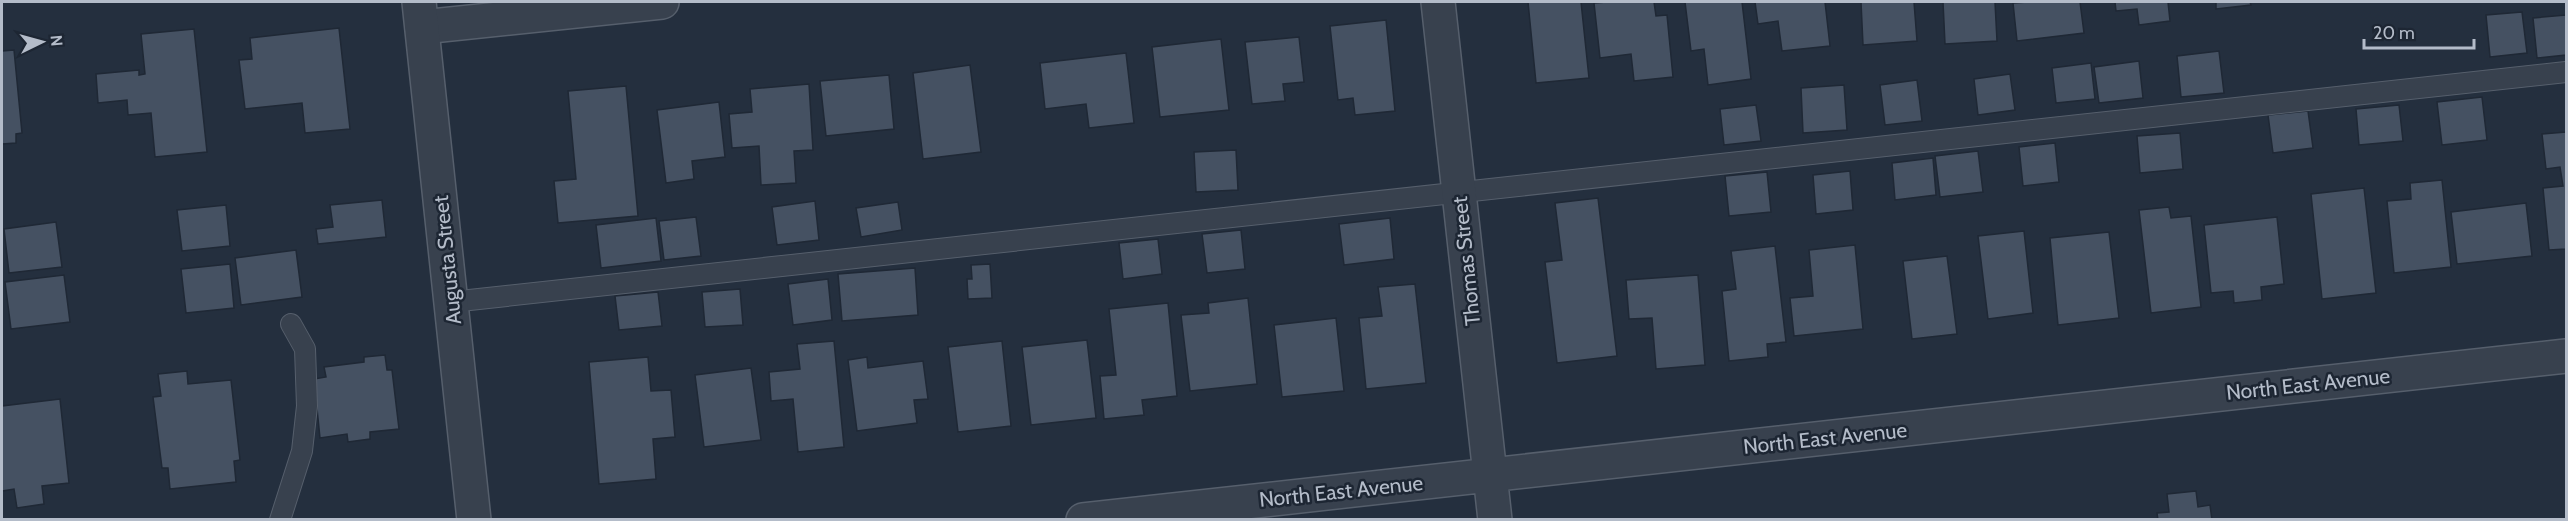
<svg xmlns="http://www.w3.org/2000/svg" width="2568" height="521" font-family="Cabin,sans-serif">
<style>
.building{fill:#455162;stroke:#1f2835;stroke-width:1.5}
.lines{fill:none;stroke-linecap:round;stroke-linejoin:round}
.service-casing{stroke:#565f6c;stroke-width:22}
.minor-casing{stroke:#565f6c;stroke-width:36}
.tertiary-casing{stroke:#565f6c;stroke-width:36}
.service{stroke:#38414e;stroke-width:20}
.minor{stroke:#38414e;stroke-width:33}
.tertiary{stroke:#38414e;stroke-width:33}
.labels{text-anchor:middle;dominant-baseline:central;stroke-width:5;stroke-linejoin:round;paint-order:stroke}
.street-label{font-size:21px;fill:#b4bcc9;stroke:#1d2633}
</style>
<rect width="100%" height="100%" fill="#242f3e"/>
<path class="building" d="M1528,2h53l8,76 -53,5z
M1607,2h47l2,14 11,-1 6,62 -39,4 -3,-27 -31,4 -6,-55z
M1685,2h57l9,77 -43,6 -4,-36 -13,2z
M1755,2h70l5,44 -48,5 -4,-30 -20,3z
M1861,2h53l3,39 -54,4z
M1943,2h52l2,39 -52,3z
M2028,2h52l4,31 -67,8 -4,-38z
M2115,2h53l2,19 -31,4 -2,-16 -21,2z
M2216,2h34l1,3 -35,4z
M2522,12l5,41 -37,4 -4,-42z
M2566,15v40l-29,3 -4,-40z
M1386,20l9,91 -40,4 -2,-17 -15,2 -8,-74z
M339,28l11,101 -45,4 -3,-30 -57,6 -6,-49 13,-1 -2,-21z
M194,29l13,123 -52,5 -4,-44 -23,2 -1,-15 -29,3 -2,-29 43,-4v5l6,-1 -4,-40z
M1299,37l5,45 -21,2 2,17 -33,3 -7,-62z
M1221,39l8,71 -69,7 -8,-70z
M14,50l8,83 -6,1v9l-14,1v-93z
M2219,51l5,42 -43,4 -4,-41z
M1126,53l8,70 -45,5 -3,-24 -41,5 -5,-46z
M2139,61l4,37 -44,5 -5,-36z
M2091,63l4,36 -39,4 -4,-35z
M970,65l11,87 -58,7 -10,-86z
M2010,74l5,36 -37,5 -4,-36z
M889,75l5,54 -68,7 -6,-55z
M1917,80l5,41 -37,4 -5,-40z
M809,84l4,66 -19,1 2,32 -35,2 -2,-39 -27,2 -3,-34 23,-2 -2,-23z
M1844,85l3,45 -44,3 -2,-45z
M626,86l12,130 -80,7 -4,-42 22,-2 -8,-88z
M2482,97l5,43 -45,5 -5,-43z
M719,102l6,55 -33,4 2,18 -28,4 -9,-73z
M1756,105l5,36 -37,4 -4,-36z
M2399,105l4,36 -44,4 -3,-36z
M2308,111l5,37 -40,5 -5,-38z
M2566,132v117l-17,1 -6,-62 20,-2 -3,-19 -14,2 -4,-35z
M2180,133l3,36 -43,4 -3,-37z
M2055,143l4,39 -36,4 -4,-39z
M1236,150l2,40 -42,2 -2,-40z
M1978,151l5,41 -43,5 -5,-41z
M1933,158l3,37 -41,5 -3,-37z
M1850,171l3,39 -37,4 -3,-39z
M1767,172l4,40 -42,4 -4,-40z
M2442,180l9,87 -57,6 -7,-72 24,-2 -1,-16z
M2364,188l12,105 -54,6 -11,-105z
M1598,198l19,158 -60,7 -12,-101 17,-2 -7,-57z
M382,200l4,37 -68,7 -2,-15 17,-2 -3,-22z
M815,201l4,39 -42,5 -5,-38z
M898,202l4,28 -41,7 -5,-29z
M2526,203l6,53 -75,8 -6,-52z
M226,205l4,41 -48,5 -5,-41z
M2169,207l2,11 20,-2 10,91 -50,6 -12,-103z
M696,217l5,39 -37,4 -5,-39z
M2277,217l7,67 -23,3 1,13 -28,3 -1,-12 -22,2 -7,-68z
M656,218l5,43 -60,7 -5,-43z
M1390,218l4,41 -50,6 -5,-41z
M56,222l6,45 -53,6 -5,-44z
M1241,230l4,39 -38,4 -5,-39z
M2024,231l9,82 -45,6 -10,-83z
M2109,232l10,86 -61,7 -8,-87z
M1158,239l4,35 -39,5 -4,-36z
M1855,245l8,84 -69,7 -4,-38 23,-2 -4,-46z
M1775,246l11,96 -19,2 1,13 -39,4 -7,-70 14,-2 -5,-38z
M296,250l6,47 -61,8 -6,-47z
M1947,256l10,78 -45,5 -9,-78z
M230,264l4,44 -48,5 -5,-44z
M990,264l2,34 -24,1 -1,-20h5l-1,-14z
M915,268l3,47 -76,6 -4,-47z
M64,275l6,47 -59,7 -6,-47z
M1698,275l7,90 -49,4 -4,-51 -23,1 -3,-39z
M828,279l4,41 -39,5 -5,-41z
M1415,284l11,99 -60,6 -7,-71 23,-2 -4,-29z
M740,289l3,36 -38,2 -3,-35z
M658,292l4,34 -43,4 -4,-34z
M1248,298l9,86 -67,7 -9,-76 28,-2 -1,-10z
M1168,303l9,93 -35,4 2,15 -40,4 -4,-43 16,-1 -7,-66z
M1336,318l8,73 -62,6 -8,-72z
M1087,340l9,78 -65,7 -9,-78z
M834,341l10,106 -46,5 -5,-53 -22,2 -2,-29 31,-3 -3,-25z
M1002,341l9,85 -53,6 -10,-85z
M385,355l2,15h5l7,59 -29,3v7l-22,3 -1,-8 -27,4 -6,-59 12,-2 -2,-10 40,-5v-5z
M648,357l3,34 20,-1 4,47 -22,2 3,40 -57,5 -10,-122z
M867,357l1,11 55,-7 5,38 -14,1 3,23 -60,8 -9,-71z
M751,368l10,72 -57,7 -9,-72z
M187,371l1,13 43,-4 9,80 -6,1 2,21 -66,7 -2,-21h-6l-9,-71 8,-1 -3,-22z
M60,399l9,84 -27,3 2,18 -27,4 -3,-19 -12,2v-85z
M2196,491l2,16 12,-2 2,15h-54l-1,-7 12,-1 -2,-18z"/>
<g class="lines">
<g class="service-casing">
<path id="service" d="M451,302l2115,-230
M280,520l22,-69 5,-45 -2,-57 -14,-25"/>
</g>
<g class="minor-casing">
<path id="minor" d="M1438,2l57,518
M422,27l240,-25
M1083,520l1483,-164"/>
</g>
<g class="tertiary-casing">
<path id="tertiary" d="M419,2l55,518"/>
</g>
<use href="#service" class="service"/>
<use href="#minor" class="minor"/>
<use href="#tertiary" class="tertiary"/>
</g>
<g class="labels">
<g class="street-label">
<text transform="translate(447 260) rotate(-96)">Augusta Street</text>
<text transform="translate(1466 261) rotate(-96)">Thomas Street</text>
<text transform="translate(2308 384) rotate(-6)">North East Avenue</text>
<text transform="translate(1825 438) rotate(-6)">North East Avenue</text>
<text transform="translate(1341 491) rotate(-6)">North East Avenue</text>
</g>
</g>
<rect width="2568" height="521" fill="none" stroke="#b4bcc9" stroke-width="6"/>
<g transform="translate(42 42) rotate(85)" stroke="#1d2633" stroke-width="4.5" paint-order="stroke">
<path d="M0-4.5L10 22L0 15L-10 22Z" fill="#b4bcc9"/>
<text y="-9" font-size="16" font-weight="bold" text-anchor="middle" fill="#b4bcc9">N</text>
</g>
<path d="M2364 39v9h110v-9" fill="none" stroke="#b4bcc9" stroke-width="3"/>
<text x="2373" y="39" font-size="18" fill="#b4bcc9" stroke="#1d2633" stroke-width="4.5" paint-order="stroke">20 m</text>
</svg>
